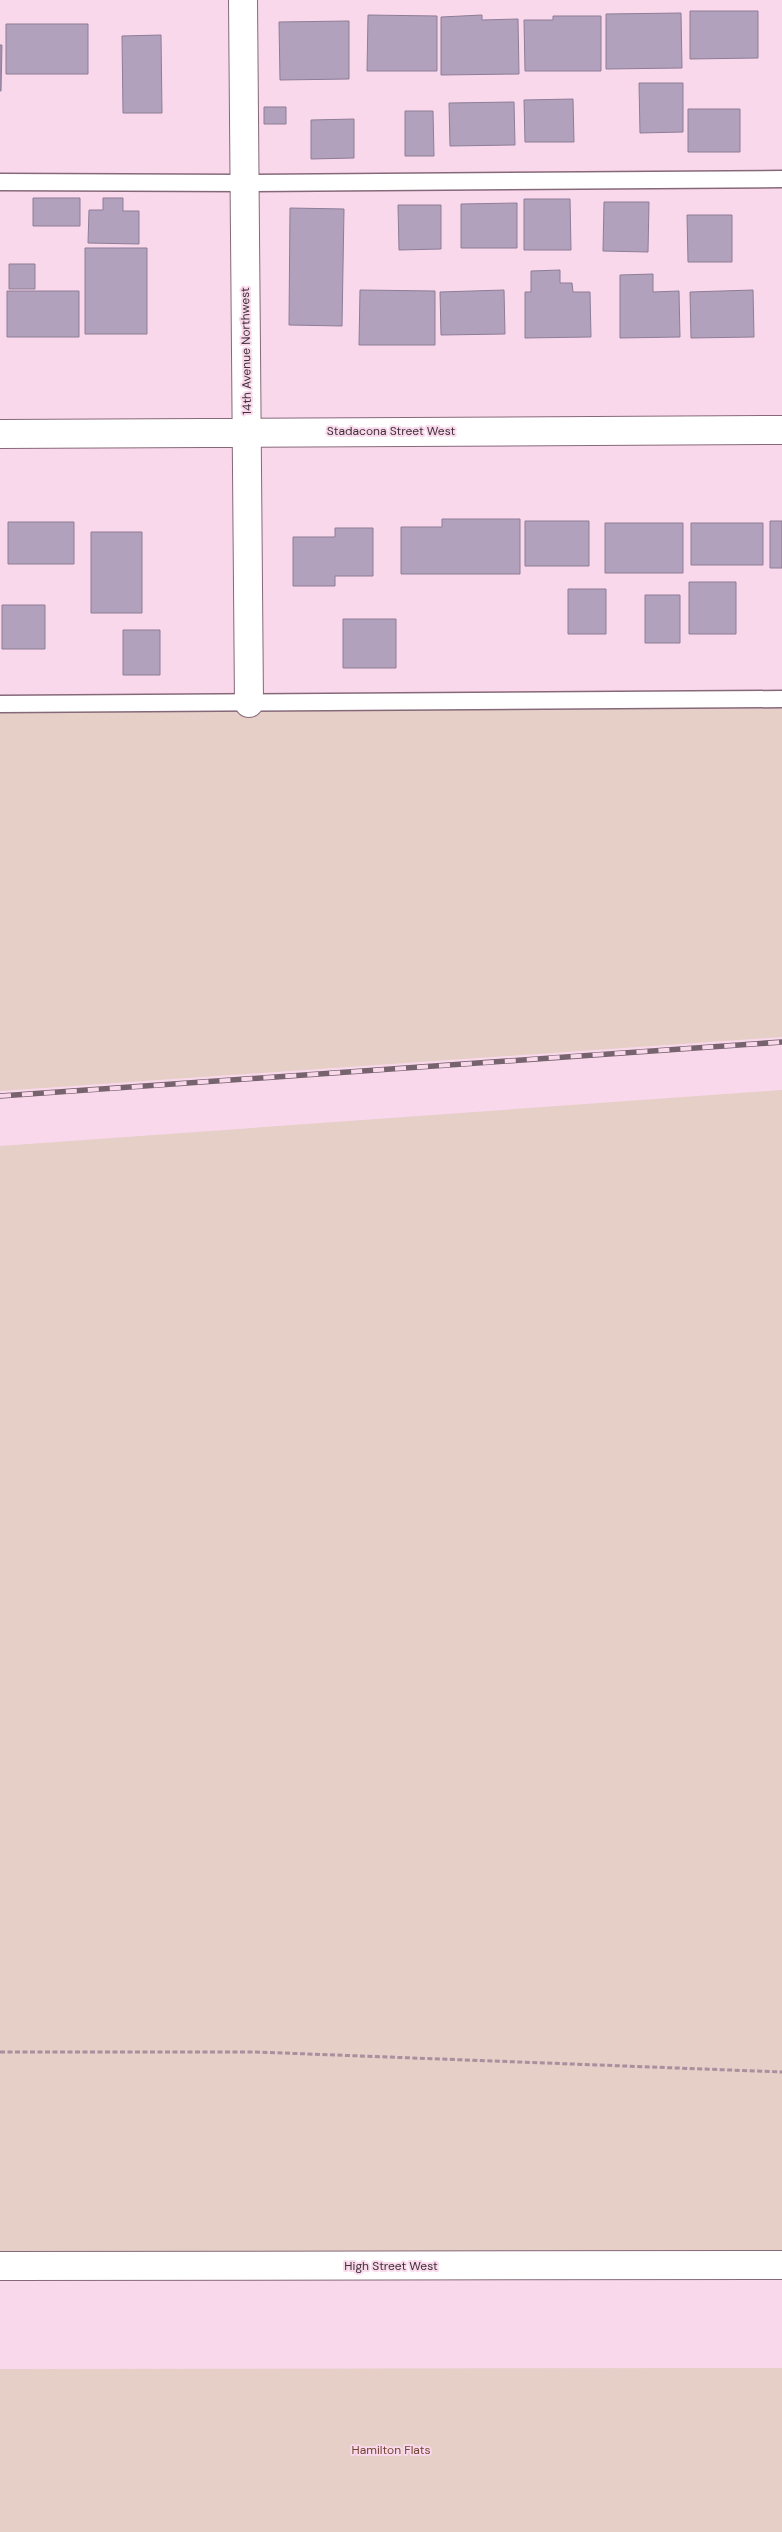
<svg xmlns="http://www.w3.org/2000/svg" width="782" height="2532" font-family="'DM Sans',sans-serif">
<style>
.green{fill:#e5cfc7}
.building{fill:#b2a1bc;stroke:#8e7d97}
.lines{fill:none;stroke-linecap:round;stroke-linejoin:round}
.service-casing{stroke:#866979;stroke-width:19}
.minor-casing{stroke:#866979;stroke-width:30}
.secondary-casing{stroke:#866979;stroke-width:30}
.path{stroke:#a8909e;stroke-width:3;stroke-dasharray:5 2.5;stroke-linecap:butt}
.service{stroke:#fff;stroke-width:16}
.minor{stroke:#fff;stroke-width:28}
.secondary{stroke:#fff;stroke-width:28}
.rail-casing{stroke:#76636d;stroke-width:5.5}
.rail{stroke:#f9d8eb;stroke-width:4;stroke-dasharray:11;stroke-linecap:butt}
.labels{text-anchor:middle;dominant-baseline:central;stroke-width:4;stroke-linejoin:round;paint-order:stroke}
.street-label{font-size:12px;fill:#3e3138;stroke:#f9d8eb}
.park-label{font-size:12px;fill:#744431;stroke:#f9d8eb}
</style>
<rect width="100%" height="100%" fill="#f9d8eb"/>
<path class="green" d="M782,699v338l-782,54v-387z
M782,1090v1169l-782,1v-1114z
M782,2368v164h-782v-163z"/>
<path class="building" d="M690,11h68v47l-68,1z
M681,13l1,55 -76,1v-55z
M368,15l69,1v55h-70z
M482,15v5l36,-1 1,55 -78,1v-58z
M553,16h48v55h-76l-1,-51h29z
M349,21v58l-69,1 -1,-58z
M6,24h82v50h-82z
M161,35l1,78h-39l-1,-77z
M0,45h2l-1,46h-1z
M639,83h44v49l-43,1z
M573,99l1,43h-49l-1,-42z
M514,102l1,43 -65,1 -1,-43z
M264,107h22v17h-22z
M688,109h52v43h-52z
M405,111h28l1,45h-29z
M354,119v39l-43,1v-39z
M33,198h47v28h-47z
M103,198h20v13h16v33l-51,-1 1,-33h14z
M524,199h46l1,51h-47z
M604,202h45l-1,50 -45,-1z
M517,203v45h-56v-44z
M398,205h43v44l-42,1z
M290,208l54,1 -2,117 -53,-1z
M687,215h45v47h-44z
M85,248h62v86h-62z
M9,264h26v25h-26z
M560,270v13h12l1,9h17l1,45 -66,1v-46h6v-21z
M653,274v18l26,-1 1,46 -60,1v-63z
M360,290l75,1v54h-76z
M504,290l1,44 -64,1 -1,-43z
M753,290l1,47 -63,1 -1,-46z
M7,291h72v46h-72z
M442,519h78v55h-119v-47h41z
M525,521h64v45h-64z
M770,521h12v47h-12z
M8,522h66v42h-66z
M605,523h78v50h-78z
M691,523h72v42h-72z
M335,528h38v48h-38v10h-42v-49h42z
M91,532h51v81h-51z
M689,582h47v52h-47z
M568,589h38v45h-38z
M645,595h35v48h-35z
M2,605h43v44h-43z
M343,619h53v49h-53z
M123,630h37v45h-37z"/>
<g class="lines">
<g class="service-casing">
<path id="service" d="M0,182l244,1 538,-4
M0,704l782,-5"/>
</g>
<g class="minor-casing">
<path id="minor" d="M243,0l6,703
M0,434l782,-4"/>
</g>
<g class="secondary-casing">
<path id="secondary" d="M0,2266l782,-1"/>
</g>
<path class="path" d="M0,2052h256l526,20"/>
<use href="#service" class="service"/>
<use href="#minor" class="minor"/>
<use href="#secondary" class="secondary"/>
<g class="rail-casing">
<path id="rail" d="M0,1096l782,-54"/>
</g>
<use href="#rail" class="rail"/>
</g>
<g class="labels">
<g class="street-label">
<text transform="translate(246 351) rotate(-91)">14th Avenue Northwest</text>
<text x="391" y="431">Stadacona Street West</text>
<text x="391" y="2266">High Street West</text>
</g>
<g class="park-label">
<text x="391" y="2450">Hamilton Flats</text>
</g>
</g>
</svg>
